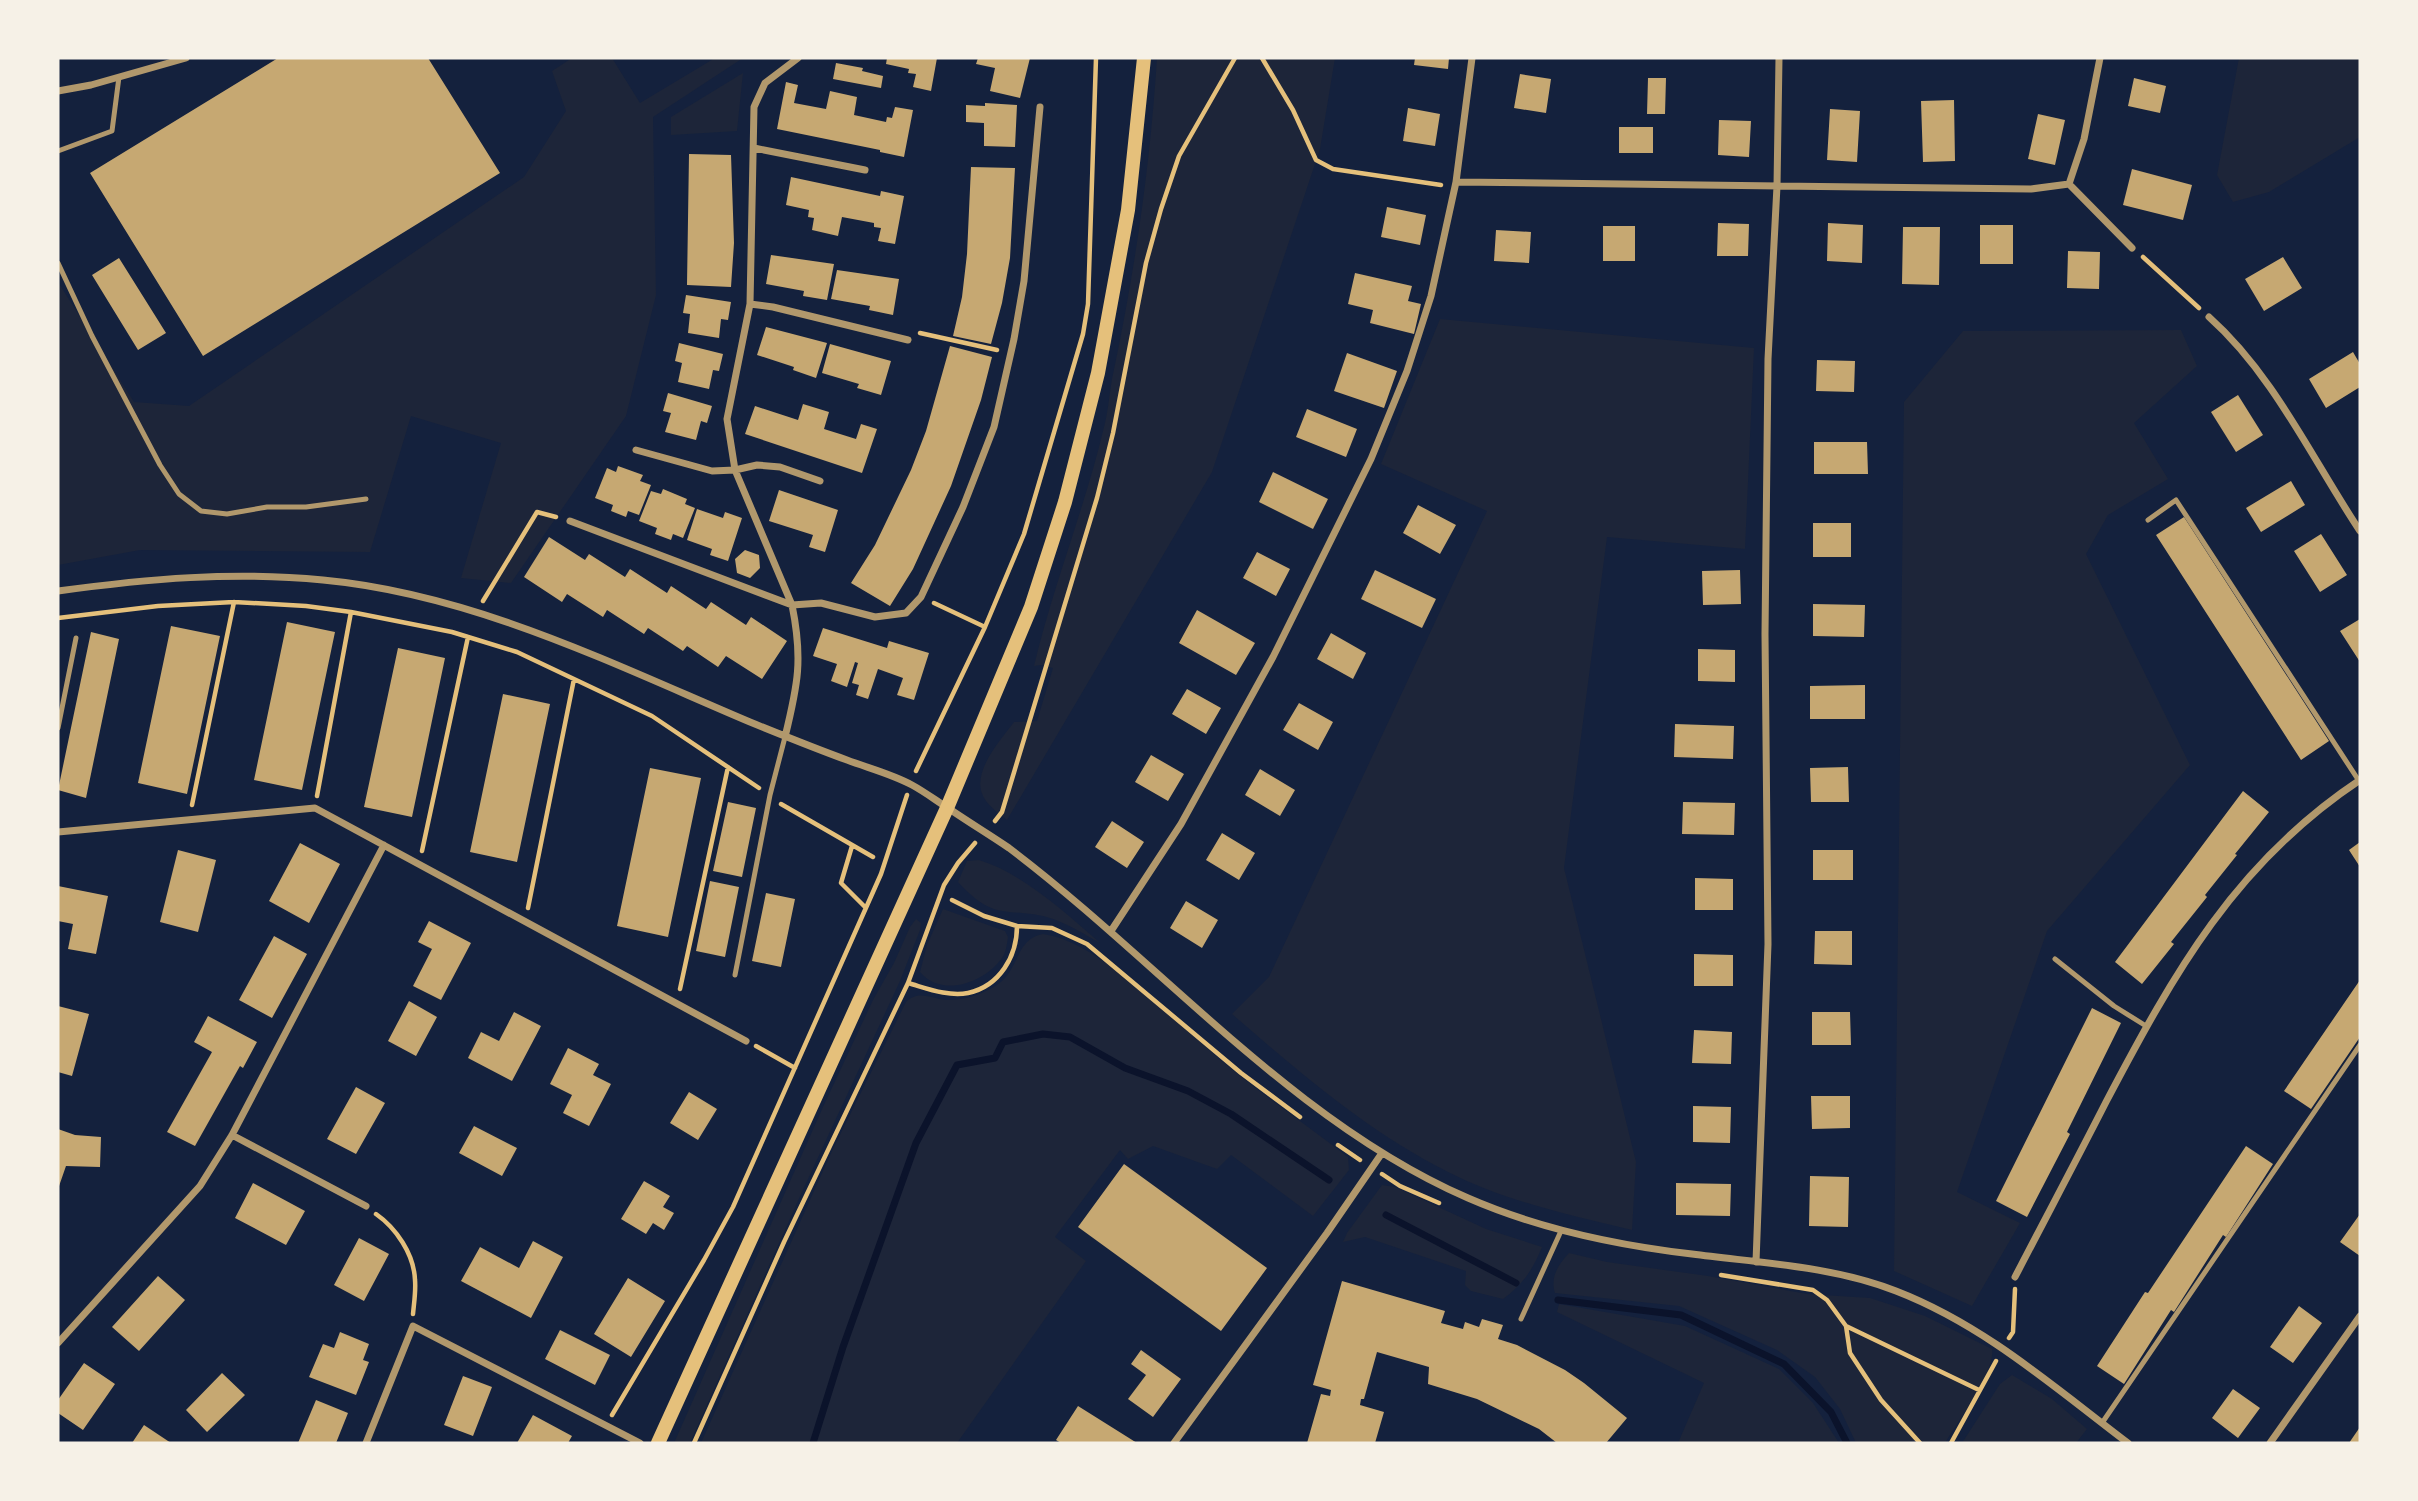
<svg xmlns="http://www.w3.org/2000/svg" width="2418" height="1501" font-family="Commissioner,sans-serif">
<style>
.green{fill:#1d2539}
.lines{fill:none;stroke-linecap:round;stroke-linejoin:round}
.stream{stroke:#0b132b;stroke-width:7}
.building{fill:#c6a872}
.path{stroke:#e5c07b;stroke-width:4.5}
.service{stroke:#b1986c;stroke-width:5}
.minor{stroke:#b1986c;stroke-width:7}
.secondary{stroke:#e5c07b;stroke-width:14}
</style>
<rect width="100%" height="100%" fill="#14213d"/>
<path class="green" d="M572,58h40l28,45 75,-45h28l-90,59 3,178 -30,121 -115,167 -50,-5 40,-135 -90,-27 -41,136 -230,-2 -82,15v-283l76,120 55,4 335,-229 42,-66 -14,-40z
M1157,58h178l-15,91 -108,323 -205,348c-7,-6 -16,-12 -21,-19 -19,-25 14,-60 28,-79l23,-1 16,-53 -12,-3 -7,1c19,-80 50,-156 69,-235 5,-17 6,-35 9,-52 23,-108 38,-212 45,-321z
M2239,58h119l2,3v76l-91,55 -36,10 -16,-27z
M743,73l-6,58 -66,4v-18z
M1440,319l314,29 -9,201 -138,-12 -43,331 72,294 -4,68c-62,-15 -127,-29 -184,-58 -81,-41 -148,-99 -216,-158l37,-37 218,-466 -106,-47z
M2181,330l16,36 -63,57 34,56 -60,36 -22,39 104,211 -143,166 -90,261 63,31 -48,83 -78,-35 10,-869 59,-71z
M979,860c43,13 87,53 121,83 -14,-8 -29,-17 -44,-23 -45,-16 -58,6 -98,-38l9,-21z
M943,909l62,22 3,6c-1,7 -2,16 -6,21 -18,25 -60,40 -82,14l7,-27z
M916,919l5,4 -1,7 -20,51 -99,213 -111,249h-16l149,-336 50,-107 21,-37 16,-36z
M1043,934c59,8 138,94 185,132 39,32 80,60 120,91l1,13 -36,46 -82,-61 -14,14 -64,-23 -25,13 -8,-9 -65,87 31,24 -129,182h-256l131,-292 74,-149c14,-14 28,-1 46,-2 17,-1 37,-8 50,-19 18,-17 15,-42 41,-47z
M1382,1185l13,2 91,42 56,18c-9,22 -19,38 -39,52l-32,-8 -6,-6 1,-14 -101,-34 -22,5 4,-9z
M1569,1253l38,9 101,14 99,18 63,4 55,18 67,33c4,21 -35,74 -47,94h-89l-16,-34 -25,-32 -38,-27 -98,-44 -124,-13c-5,-16 3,-28 14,-40z
M1559,1304l126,22 94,43 34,34 26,40h-161l26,-60 -147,-71z
M2012,1375l40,24 35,30 -11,14h-114l38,-59z"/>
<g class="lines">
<path class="stream" d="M1386,1215l130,68
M1558,1300l123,15 103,49 47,48 16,31
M813,1443l30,-96 73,-204 41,-78 38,-7 8,-16 40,-8 27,3 55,31 63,23 43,23 98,66"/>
</g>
<path class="building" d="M278,58h150l72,115 -297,183 -113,-183z
M887,58h50l-6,33 -18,-4 3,-13 -8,-1 1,-4 -23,-5z
M978,58h52l-10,40 -30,-7 5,-23 -19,-4z
M1415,58h34l-1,11 -34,-4z
M836,63l27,5 -1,3 21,5 -2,12 -48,-9z
M1520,74l31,5 -5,34 -32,-5z
M1648,78h18l-1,36h-18z
M2134,78l32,8 -6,27 -32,-7z
M786,82l12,3 -4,18 32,6 4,-18 27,6 -3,18 32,7 1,-5 5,1 3,-11 18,3 -9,47 -24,-5v-2l-103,-21z
M1954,100l1,61 -32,1 -2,-61z
M985,103l32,2 -2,42 -31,-1v-23l-18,-1v-17l19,1z
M1408,108l32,6 -5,32 -32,-5z
M1830,109l30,2 -3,51 -30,-2z
M2038,114l27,6 -10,45 -27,-6z
M1719,120l32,1 -2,36 -31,-2z
M1619,127h34v26h-34z
M689,154l42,1 3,88 -3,44 -44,-2z
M971,167l44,1 -5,90 -8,45 -11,41 -38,-8 9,-39 5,-43z
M2132,169l60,16 -9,35 -60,-15z
M791,177l89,19 1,-5 23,5 -9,48 -17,-3 3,-13 -7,-1v-4l-32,-6 -4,19 -26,-6 2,-12 -6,-1 1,-7 -23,-5z
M1387,207l39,8 -6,30 -39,-8z
M1718,223l31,1 -1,32h-31z
M1828,223l35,2 -1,38 -35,-2z
M1980,225h33v39h-33z
M1603,226h32v35h-32z
M1903,227h37l-1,58 -37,-1z
M1496,230l35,2 -2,31 -35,-2z
M2068,251l32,1 -1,37 -32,-1z
M771,255l63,9 -7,36 -24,-4 1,-5 -38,-7z
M2283,257l19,31 -38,23 -19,-32z
M119,258l47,75 -28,17 -46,-75z
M837,270l62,9 -6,36 -24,-5 1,-4 -39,-7z
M1355,273l57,13 -4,15 13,3 -7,30 -44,-11 3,-13 -25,-6z
M686,295l45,7 -3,18 -7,-1 -2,19 -31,-5 2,-19 -7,-1z
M766,327l61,16 -11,35 -23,-8 1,-3 -37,-12z
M679,343l44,11 -4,17 -6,-1 -4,19 -31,-7 4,-19 -7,-2z
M830,344l61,17 -10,34 -24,-7 2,-4 -37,-11z
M950,346l42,11 -11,43 -30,86 -38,83 -23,37 -39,-23 24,-38 36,-75 15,-39z
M2353,352l7,12v23l-34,21 -17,-29z
M1347,353l50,18 -13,37 -50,-17z
M1817,360l38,1 -1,31 -38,-1z
M668,393l44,13 -5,17 -6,-2 -5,19 -31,-8 6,-19 -8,-2z
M2238,395l25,40 -27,17 -25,-40z
M803,404l26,8 -5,17 32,10 5,-15 16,5 -15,44 -117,-39 10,-28 43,14z
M1307,409l50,20 -11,28 -50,-20z
M1814,442h53l1,32h-54z
M618,466l25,9 -3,6 11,4 -12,30 -11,-4 -2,6 -15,-6 2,-6 -18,-7 12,-30 9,4z
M1273,472l55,27 -15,30 -54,-27z
M2291,481l14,24 -44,27 -15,-24z
M663,489l24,10 -2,5 10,4 -12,30 -10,-4 -2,6 -16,-6 2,-6 -18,-7 12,-30 10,3z
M779,490l59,20 -13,42 -16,-5 4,-12 -44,-14z
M1418,505l38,20 -16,29 -37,-21z
M697,509l26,9 2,-6 17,6 -14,43 -18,-6 2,-6 -25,-9z
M2184,517l145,224 -28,19 -145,-225z
M1813,523h38v34h-38z
M2321,534l26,41 -27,17 -26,-41z
M549,537l36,23 4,-6 36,23 5,-8 37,24 4,-7 35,23 5,-7 35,23 5,-8 36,24 -25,38 -36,-23 -8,11 -31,-21 -4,5 -35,-23 -4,6 -37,-24 -4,7 -36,-23 -5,8 -38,-25z
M745,550l14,5 1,13 -10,10 -13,-5 -2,-14z
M1257,552l33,17 -14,27 -33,-18z
M1375,570l61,29 -14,29 -61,-29z
M1740,570l1,34 -38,1 -1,-34z
M1813,604l52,1 -1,32 -51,-1z
M1197,610l58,33 -19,32 -57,-32z
M2360,619v43l-20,-31z
M287,622l48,10 -33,158 -48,-10z
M171,626l49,10 -33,158 -49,-11z
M823,628l64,20 2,-7 40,12 -15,47 -17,-5 6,-17 -25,-9 -10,30 -12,-4 3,-10 -7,-2 6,-20 -3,-1 -8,25 -16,-6 6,-17 -24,-8z
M91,632l28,7 -33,159 -28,-8z
M1331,633l35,20 -13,26 -36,-20z
M398,648l47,10 -33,159 -48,-10z
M1698,649l37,1v32l-37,-1z
M1865,685v34h-55v-33z
M1187,689l34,19 -15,26 -34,-20z
M503,694l47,10 -33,158 -47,-10z
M1299,703l34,19 -15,28 -35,-20z
M1675,724l59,2 -1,33 -59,-2z
M1151,755l33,19 -16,27 -33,-19z
M1848,767l1,35h-38l-1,-34z
M650,768l51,10 -33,159 -51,-11z
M1260,769l35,21 -15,26 -35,-21z
M2243,791l26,21 -34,42 2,1 -32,40 2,2 -36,45 3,2 -32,40 -27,-22z
M728,802l28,6 -14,69 -29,-6z
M1683,802l52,1 -1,32 -52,-1z
M1112,821l32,21 -17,26 -32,-21z
M1222,833l33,20 -16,27 -33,-20z
M2360,842v25l-11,-17z
M300,843l40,21 -31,59 -40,-22z
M178,850l38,10 -18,72 -38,-10z
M1813,850h40v30h-40z
M1695,878l38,1v31h-38z
M710,881l29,6 -14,70 -29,-6z
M58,886l50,10 -12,58 -28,-5 5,-25 -15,-3z
M766,893l29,6 -14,68 -29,-6z
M1186,901l32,19 -16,28 -32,-20z
M429,921l42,22 -30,57 -28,-14 19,-37 -14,-7z
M1815,931h37v34l-38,-1z
M274,936l33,18 -35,64 -33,-18z
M1694,954l39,1v31h-39z
M2360,980v57l-49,72 -27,-18z
M409,1001l28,16 -21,39 -28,-15z
M58,1006l31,8 -17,62 -14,-4z
M2092,1008l29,15 -54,109 3,2 -43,83 -31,-16z
M514,1012l27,14 -29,55 -44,-23 13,-26 18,9z
M1812,1012h38l1,33h-39z
M208,1016l49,26 -14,26 -3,-2 -45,80 -28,-14 45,-80 -18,-10z
M1694,1030l38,2 -1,32 -39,-1z
M568,1048l31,16 -6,11 18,9 -22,42 -26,-13 9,-18 -22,-11z
M356,1087l29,16 -29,51 -29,-15z
M689,1092l28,17 -19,31 -28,-17z
M1811,1096h39v32l-38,1z
M1693,1106l38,1 -1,36 -37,-1z
M474,1126l43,22 -15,28 -43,-23z
M58,1129l17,6 26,2 -1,30 -34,-1 -8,23z
M2246,1146l27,18 -47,73 -3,-2 -49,77 -3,-2 -47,74 -27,-18 48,-74 3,1z
M1124,1164l143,104 -46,63 -143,-104z
M1810,1176l39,1 -1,50 -39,-1z
M644,1181l26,15 -7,11 11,6 -10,17 -11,-7 -7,11 -25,-15z
M253,1183l52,28 -19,34 -51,-27z
M1676,1183l55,1 -1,32 -54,-1z
M2360,1214v42l-20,-14z
M359,1238l30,16 -25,47 -30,-16z
M533,1241l30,16 -32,61 -70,-37 19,-34 39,21z
M158,1276l27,24 -46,51 -27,-24z
M628,1278l37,23 -34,56 -37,-23z
M1342,1281l103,30 -4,12 22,6 2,-7 14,5 3,-8 21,6 -5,14 19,6 48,25 19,13 43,35 -21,25h-49l-18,-14 -62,-30 -49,-15 1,-17 -52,-15 -13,47h-3l-1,6 24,7 -9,31h-68l14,-49 9,2 1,-6 -18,-5z
M2299,1306l23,17 -29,40 -23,-16z
M560,1330l50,25 -15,30 -50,-26z
M340,1332l29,12 -6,16 6,2 -13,33 -47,-18 14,-33 11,4z
M1141,1350l40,29 -28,38 -25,-18 18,-24 -15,-11z
M84,1363l31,21 -32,46 -25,-17v-13z
M222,1373l23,22 -38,37 -21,-22z
M463,1376l29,11 -19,49 -29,-11z
M2233,1389l27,19 -22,30 -26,-20z
M316,1400l32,13 -12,30h-38z
M1078,1406l59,37h-76l-5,-3z
M533,1415l39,21 -4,7h-51z
M144,1425l27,18h-39z
M2360,1427v16h-11z"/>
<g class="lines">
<path class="path" d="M1262,58l31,52 23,50 17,9 108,16
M2143,257l56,51
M920,333l77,17
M483,601l54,-89 19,5
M934,603l51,24
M58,618l100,-12 76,-4 72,4 45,6 101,20 65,20 135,64 107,72
M916,771l69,-144 39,-93 59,-200 5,-30 8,-246
M317,796l34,-184
M781,804l92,53
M192,805l42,-203
M995,821l7,-9 95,-314 16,-65 33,-170 15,-54 18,-53 56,-98
M852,846l-11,37 24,24
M422,851l46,-214
M952,900l32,16 33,10 35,2 35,16 154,129 59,44
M528,908l46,-229
M908,983c18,5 40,14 60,10 32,-7 49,-37 49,-67
M680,989l48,-222
M756,1046l39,22
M1338,1145l22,15
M1382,1174l18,12 39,17
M376,1214c20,14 38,40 39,66 1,11 -1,23 -2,34
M1721,1275l92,15 14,10 19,26 133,64
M1846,1326l4,27 31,47 39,43
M2009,1338l4,-6 2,-43
M612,1415l92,-155 29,-53 148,-333 26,-79
M694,1443l90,-201 124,-259 36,-98 14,-22 17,-20
M1951,1443l45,-82"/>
<path class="service" d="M58,151l54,-20 7,-54
M58,263l34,73 68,129 19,29 22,17 26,3 40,-7h39l60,-8
M2148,520l28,-20 183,281
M58,728l18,-90
M2055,959l59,47 32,20
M735,975l35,-180 15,-58
M1521,1319l40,-88
M2102,1423l258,-378"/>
<path class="minor" d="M58,91l33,-6 95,-27
M754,148l111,22
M1456,182l575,7 38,-5
M2069,184l15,-45 16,-81
M2069,184l63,64
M750,304l23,3 135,33
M2209,317c65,58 103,142 151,214
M636,450l76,21 23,-1 22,-5 23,2 40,14
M570,521l222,84 29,-2 54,14 31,-4 15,-16 42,-90 31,-80 20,-88 10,-58 16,-174
M58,591c88,-12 176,-20 265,-11 150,14 290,84 427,142 32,13 64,26 97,38 21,8 45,14 65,25 13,7 26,17 39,25 19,13 39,25 58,38 151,114 284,274 459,350 71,31 147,47 224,56 68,9 140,12 204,37 88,34 158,96 232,152
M785,737c13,-53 18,-78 7,-132l-57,-135 -8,-51 23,-115 4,-197 11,-24 33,-25
M58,832l257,-24 431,233
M1111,931l70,-107 92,-167 98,-198 36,-88 24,-75 25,-114 16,-124
M232,1135l134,71
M1756,1262l12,-318 -3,-310 3,-275 9,-173 2,-128
M2015,1277c30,-58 61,-116 91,-175 68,-129 129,-239 254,-322
M58,1343l142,-157 32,-51 152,-290
M366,1443l47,-117 227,117
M1174,1443l153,-210 55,-80
M2270,1443l90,-127"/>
<path class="secondary" d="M658,1443l289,-635 84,-201 34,-105 33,-129 30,-163 16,-152"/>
</g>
<rect width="2418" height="1501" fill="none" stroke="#f6f1e7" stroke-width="119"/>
</svg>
